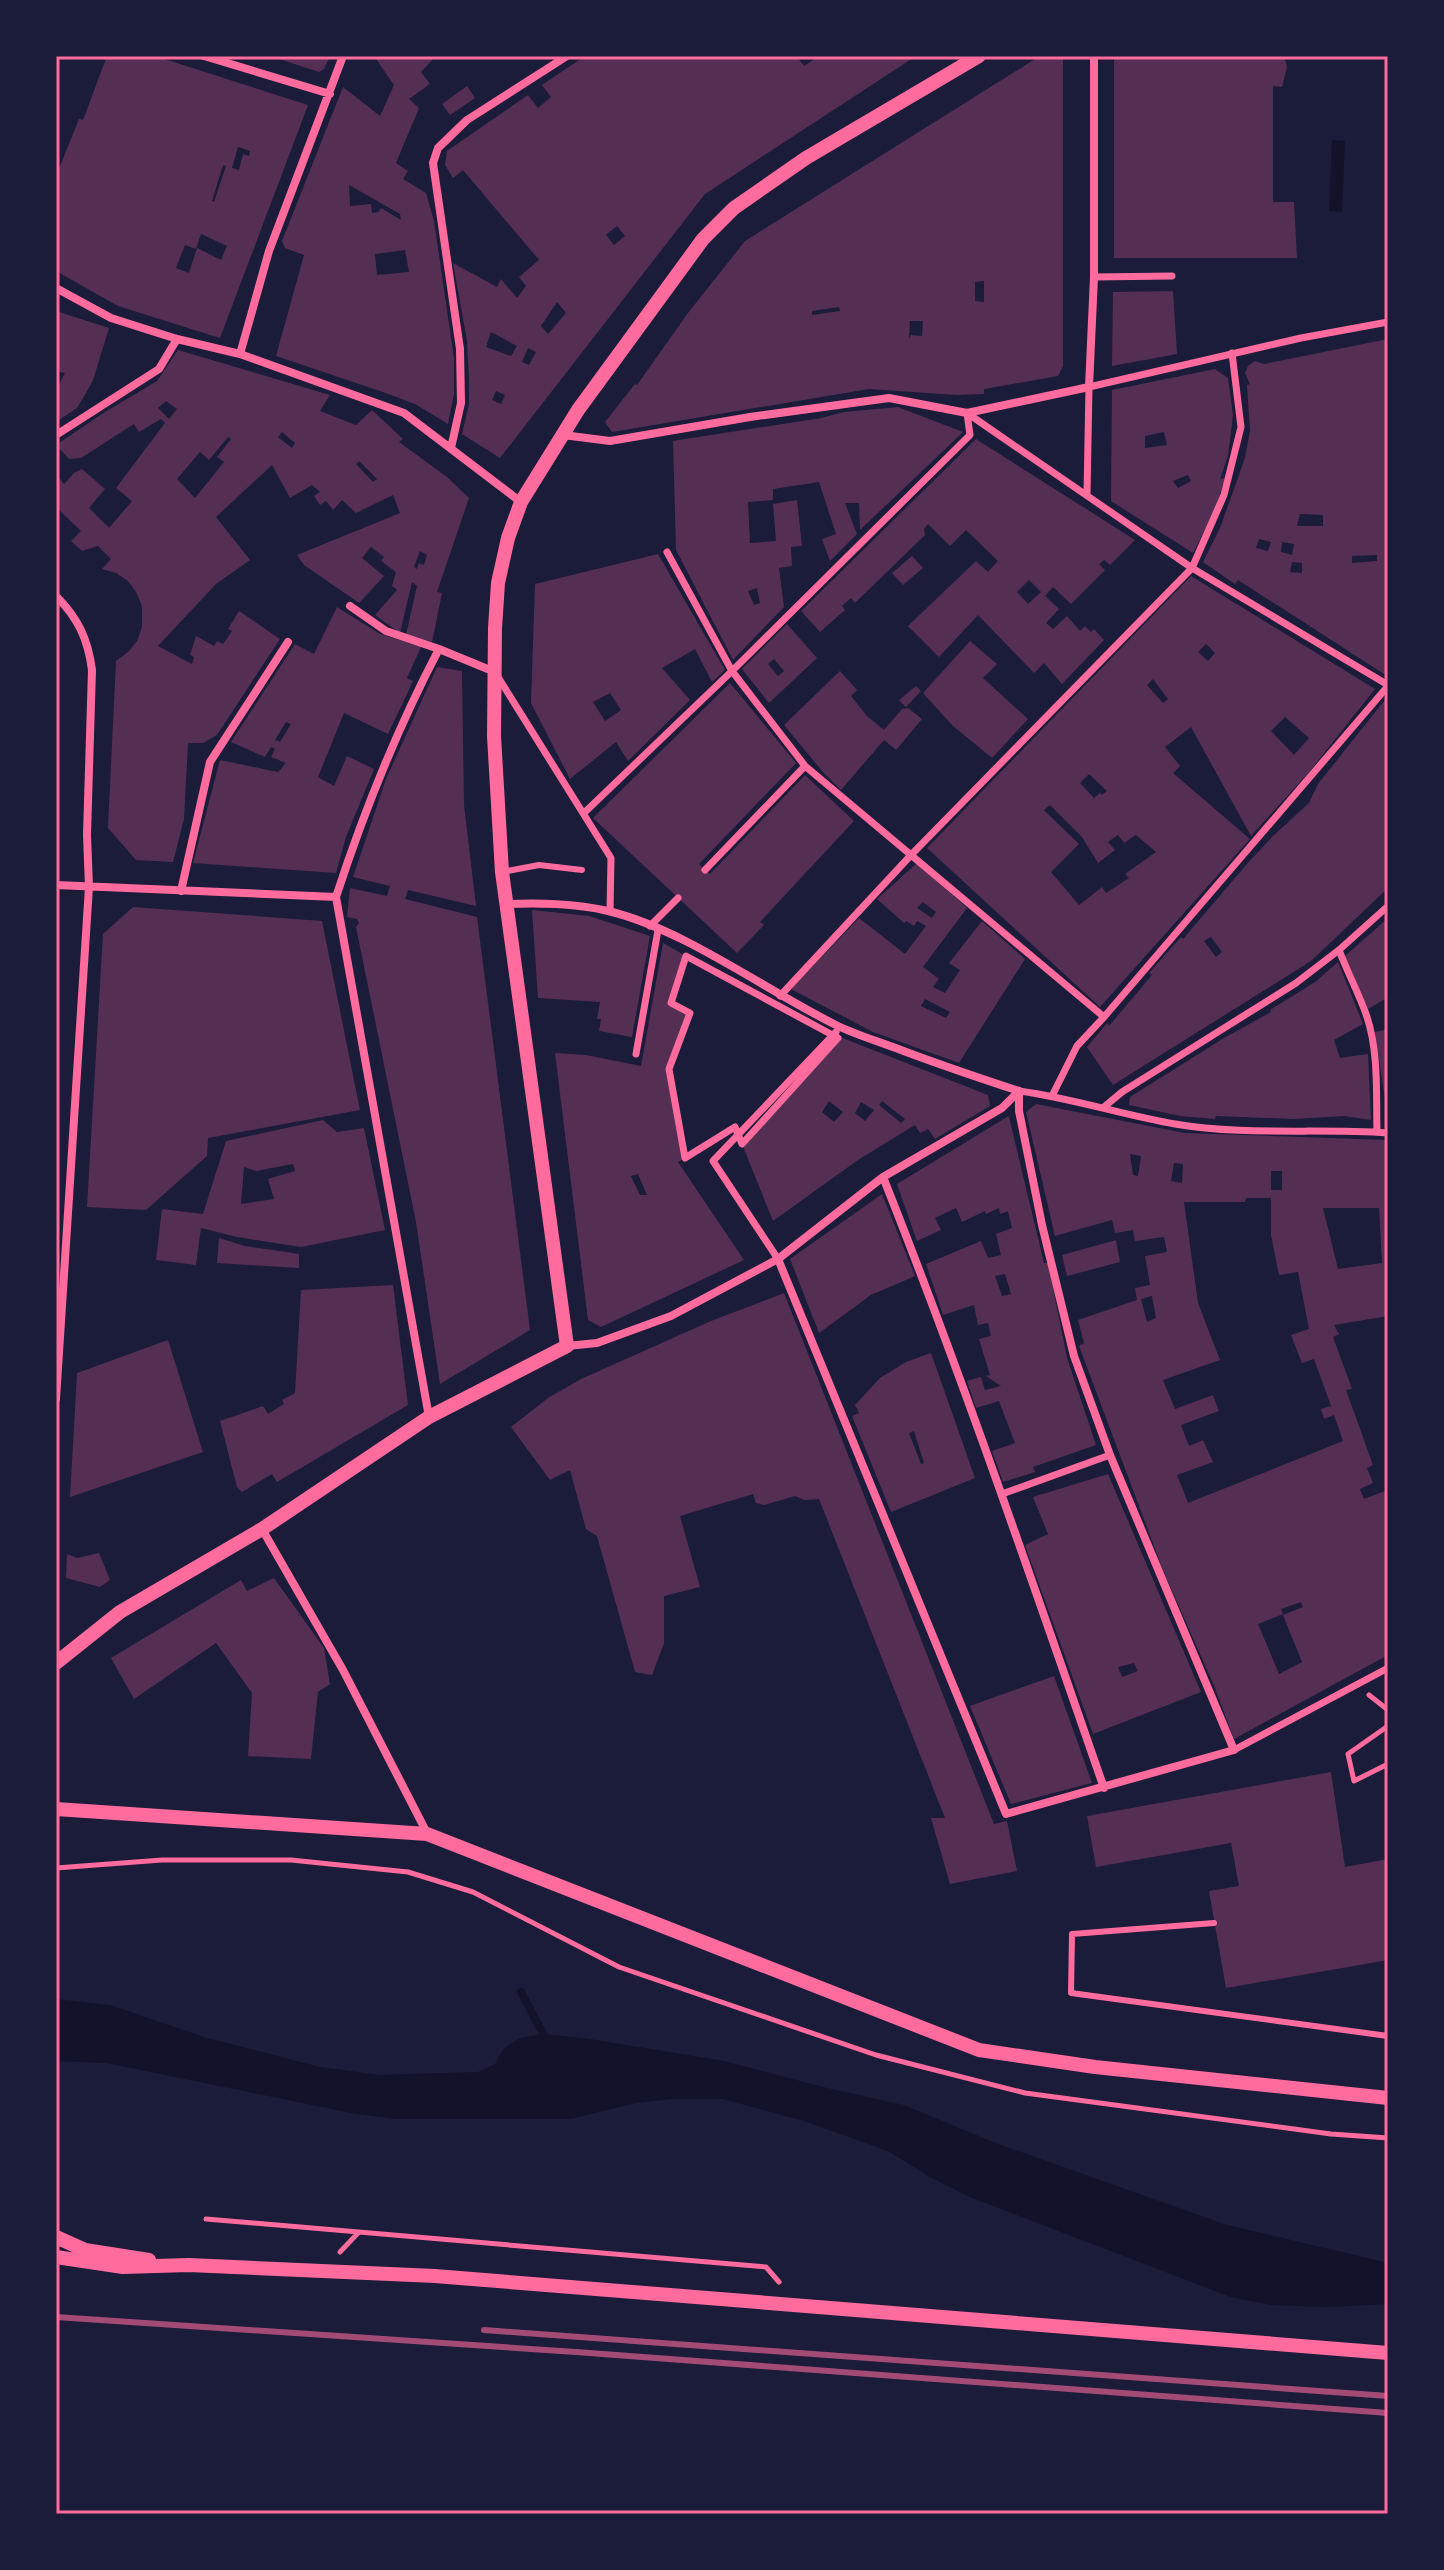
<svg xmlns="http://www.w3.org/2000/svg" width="1444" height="2570" font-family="'Titillium Web',sans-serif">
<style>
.water{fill:#12122b}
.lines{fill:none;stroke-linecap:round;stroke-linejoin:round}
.stream{stroke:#12122b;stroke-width:8}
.building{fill:#542f53;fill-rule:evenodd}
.path{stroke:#ff6b9d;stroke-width:5}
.service{stroke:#ff6b9d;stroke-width:6}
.pedestrian{stroke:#ff6b9d;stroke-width:7}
.minor{stroke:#ff6b9d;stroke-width:8}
.tertiary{stroke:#ff6b9d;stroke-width:14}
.rail{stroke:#a44b75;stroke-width:6}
.neatline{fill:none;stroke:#ff6b9d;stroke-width:3}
</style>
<rect width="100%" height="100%" fill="#1b1b3a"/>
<path class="water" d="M1332,140l13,1 -3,71 -13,-1z
M56,1999l54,6 97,33 113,29 60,8 98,-3 17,-8 8,-15 17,-11 22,-4 48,5 134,22 99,26 81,18 94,39 226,80 164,39v41l-61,3 -57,-2 -39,-8 -259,-99 -40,-20 -44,-27 -84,-30 -81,-22h-51l-36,4 -66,16h-172l-42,-5 -249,-51 -51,-2z"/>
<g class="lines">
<path class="stream" d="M521,1992l26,49"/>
</g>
<path class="building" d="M107,56h48l153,49 -88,233 -102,-32 -62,-35v-95l23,-57 4,1zM238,147l12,4 -1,5 -6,-2 -4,16 -7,-2zM223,165l3,1 -12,36 -2,-1zM201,234l26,12 -6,14 -24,-12 -8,25 -13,-5 9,-23 11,4z
M270,56h60l-6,13 -5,3z
M374,56h62l-15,16 9,12 -21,15 10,9 -23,55 12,8 -5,8 23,14 8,28 20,137v36l-6,30 -33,-20 -32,-12 -107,-36 28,-101 -19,-7 -3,-7 61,-154 37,29 14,-31zM349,185l51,29 1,6 -20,-12 -2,4 -7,1 -1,-9 -21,2zM405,250l4,22 -32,3 -2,-21z
M585,56h217l-4,2 6,8 15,-10h97l-211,138 -205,264 -38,-24 7,-30v-24l-2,-39 -14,-78 44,24 4,-8 16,19 9,-12 -7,-9 20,-17 -76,-90 -10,8 -8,-13 2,-14 81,-56 10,13 13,-11 -9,-12zM617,226l8,10 -11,9 -8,-10zM557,302l9,11 -18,21 -7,-8zM491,332l26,14 -6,10 -25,-9zM528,348l8,4 -7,13 -7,-3zM496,391l9,4 -4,9 -9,-4z
M1040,56h23v310l-5,10 -74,13v5l-27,1 -88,-6 -257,43 -7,-10 30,-38 2,1 51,-72 57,-72zM984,281v21l-9,-1v-19zM839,307l1,4 -28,4v-4zM910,321h13l-1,15 -11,-1 -2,4z
M1114,56h170l3,11 -5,20 -9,-1v116h21l3,56h-183z
M467,86l8,12 -25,17 -8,-11z
M1173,291l4,63 -65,12 1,-74z
M56,311l53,17 -16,52 -7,13 -9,15 -21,14v-32l9,-17 -9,-2z
M1388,339v335h-4l-146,-94 -3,4 -32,-22 17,-34 25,-70 5,-27 -3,-46 3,-1 -5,-11 3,-7 7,-5 9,3zM1300,514l23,1v11h-26zM1259,539l12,3 -3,9 -12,-3zM1282,542l12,2 -2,11 -11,-3zM1377,555v6l-25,2v-7zM1292,562l10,1v10l-12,-1z
M178,350l152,45 -10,16 36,14 16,-15 31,29 -4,3 48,35 22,21 -32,94 5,1 -10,49 -26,-7 11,-49 -5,-4 -12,51 -25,-18 22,-25 -5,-4 4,-14 -15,-11 3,-4 -13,-10 -9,11 22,18 -25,27 -55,-38 -7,-10 103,-42 -7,-18 -37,18 -14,-13 -9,10 -7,-9 -6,4 -6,-9 6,-4 -8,-7 -22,13 -18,-33 -56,52 34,43 -34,24 -58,62 34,18 2,-7 -4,-2 6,-19 18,10 3,-5 6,3 9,-13 -4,-2 11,-18 41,28 -63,96 -14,8h-15l-4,76 -11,43 -37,-2 -28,-32 8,-167 13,-10 8,-10 5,-14v-21l-6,-14 -8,-11 -12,-8 -14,-4 9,-10 -13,-13 -16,5 -11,-10 10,-10 -25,-24v-25l4,-3 4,5 10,-11 8,-4 23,20 -16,19 20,20 23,-27 -16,-13 49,-65 -4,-4 -22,13 -5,-8 -53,34 -12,1 -13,-14 49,-33 52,-31zM166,401l11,8 -8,10 -11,-11zM282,432l13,11 -3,5 -14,-11zM228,437l3,2 -14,18 7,5 -29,36 -18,-19 23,-27 9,8zM359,461l18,18 -4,3 -17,-18zM420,551l7,4 -3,10 -5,-2 -2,6 -3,-2z
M1215,369l13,9 5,37 -5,41 -8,23 5,-1 -10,33 -22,42 -82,-52 1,-111zM1164,432l3,13 -22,3v-12zM1188,475l3,6 -13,7 -5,-7z
M898,407l65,25 -103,98 -1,-27h-14l12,31 -27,27 -8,-22 14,-5 -17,-52 -46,7v11l-25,2 2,41 26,-2 -3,-37 24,-4 5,46 -11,1 1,19 -13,2 5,39 -51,53 -57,-110 -3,-109 148,-23 23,-6zM757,588l3,15 -6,2 -6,-14z
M976,439l159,101 -25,25 -6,-5 -5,4 6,6 -34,34 -18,-17 -8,9 14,13 -13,14 7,6 14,-13 13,15 5,-5 6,6 3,-3 10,11 -42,44 -18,-21 -10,10 -56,-58 -39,42 -31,-31 68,-65 12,11 10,-11 -32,-31 -16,16 -22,-22 -4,5 1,6 -70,68 -4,-5 -9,8 3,4 -25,22 -19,-21zM1029,580l12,12 -13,12 -11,-12z
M658,554l67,116 -13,12 -17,-33 -33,19 28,32 -62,61 -12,-19 -46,37 -39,-76 4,-119zM610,693l11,17 -16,11 -12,-19z
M912,556l11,12 -20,17 -11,-12z
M1191,576l184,113 -65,82 -59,65 -60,-109 -26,20 15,19 -7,7 77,66 -150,168 -173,-159zM1206,644l9,9 -7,8 -10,-9zM1153,679l15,20 -5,4 -16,-18zM1285,717l24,21 -15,17 -23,-24zM1089,774l18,17 -5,4 -2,-2 -6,5 -14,-15zM1050,805l32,32 16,26 17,-13 -7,-8 10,-7 6,8 12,-8 20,17 -31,22 4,4 -23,15 -4,-6 -23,18 -28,-33 28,-28 -35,-34z
M337,607l43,27 41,13 -14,31 6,3 -25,53 -44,-21 -26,64 16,9 13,-30 27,13 -28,68 -10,36 -143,-10 27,-103 58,12 8,-9 -15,-6 4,-8 -4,-2 -6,10 -34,-15 64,-98 19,10zM286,722l5,2 -11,18 -5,-2z
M787,624l30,34 -48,45 -27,-34zM774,659l10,12 -6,5 -10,-12z
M970,641l27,23 -14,14 45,41 -36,39 -40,-33 -29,-32z
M437,667l25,4 2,134 12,101 -68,-16 -3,9 72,18 53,413 -90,54 -24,-162 -60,-295 3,-4 -2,-4 -10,-2 3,-29 37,8 3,-10 -37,-9 33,-98z
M840,671l17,19 -6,6 16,20 17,14 18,-21 6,-1 14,11 -26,31 -12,-10 -43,50 -19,-19 -38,-46z
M730,683l66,80 -97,101 11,10 95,-99 49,46 -94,101 4,3 -27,28 -144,-135z
M916,686l5,5 -15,16 -7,-7z
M1388,696v192l-77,73 -198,124 -26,-38 20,-24 2,3 43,-51 -3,-2 32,-36 2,2 63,-74 27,-29 36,-33 9,-19zM1211,937l11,15 -6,5 -12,-16z
M917,863l50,45 -44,59 16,12 -6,8 12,6 15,-23 -11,-7 33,-42 43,38 -66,104 -86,-31 -82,-43 68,-71 46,36 21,-28 -9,-5 -3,5 -8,-5 -2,2 -27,-24zM923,902l13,10 -4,6 -15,-10zM925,999l25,13 -4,6 -25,-12z
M133,907l189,14 38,189 -152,28 -1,18 -61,54 -59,-3 16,-273z
M532,910l57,6 61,20 -18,101 -33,-6 2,-12h-4l3,-17 -62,-4z
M1388,918v88l-3,-7 -17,10 -23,-53z
M663,943l23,13 -15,47 19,10 -21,56 16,89 -7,4 66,98 -143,67 -13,-7 -33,-267 31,2 55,11zM638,1174l9,21h-7l-9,-19z
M1338,962l25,62 -29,16 6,18 28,-4 3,66 -27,-4 -50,3 -78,-3 -1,3 -35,-3 -51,-11 1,-8 94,-59 47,-26 -1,-2 45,-28z
M1388,1029v77h-2l-11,-74z
M840,1037l148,58 2,11 -55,33 -7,-10 -8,4 -5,-8 -57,35 -85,61 -31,-77zM829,1101l14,11 -9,10 -12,-10zM882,1101l23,18 -4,4 -22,-18zM861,1102l13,8 -9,11 -10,-8z
M1036,1104l149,29 203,7v176l-54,9 5,9 -6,3 19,52 -6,1 27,75 -6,3 6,15 -13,6 1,3 3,7 21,-8 3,7v157l-154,84 -19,-51 -52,-118 -84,-224 5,-3 -6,-23 59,-20 -2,-12 15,-3 -5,-29 22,-4 -3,-15 -29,4 -2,-11 -18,3 -3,-13 -57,16 -29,-124zM1130,1154l11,2 -3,20 -5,-1zM1174,1163l9,1 -1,19 -11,-2zM1271,1171h11v19h-11zM1246,1198h25v37l8,40 19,-3 11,57 -18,6 11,28 12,-4 17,47 -10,3 3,10 10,-4 9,26 -155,62 -11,-28 36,-13 -10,-22 -14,6 -8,-21 38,-14 -6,-16 -38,14 -12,-29 57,-20 -22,-57 -14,-101h61zM1323,1208h56l3,55 -44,6zM1152,1296l4,22 -9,4 -6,-23zM1301,1602l2,5 -20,8 19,47 -23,12 -21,-50 25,-10 -2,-5z
M1007,1117h2l35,146h4l19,95 29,87 -63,22 2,5 -32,10 -11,-31 23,-8 -16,-42 -23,7 -9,-27 14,-4 4,13 16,-4 -15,-10 4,-1 -11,-36 12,-3 -3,-13 -10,2 -4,-20 -31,10 -17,-51 55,-23 7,17 13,-3 -5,-21 16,-6 -4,-17 -8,3 -1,-6 -13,6 -1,-3 -23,11 -6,-14 -21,10 6,12 -24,11 -20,-57zM1005,1274l6,20 -9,2 -7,-20z
M323,1120l14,12 27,-4 21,102 -84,17 -64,-10 -36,-9 -5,37 -40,-5 6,-51 41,5 23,-73zM293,1164l2,7 -27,8 6,20 -33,5 3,-37 12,4z
M882,1194l33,82 -44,19 -52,38 -29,-74z
M219,1238l26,8 54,8v14l-82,-5z
M1116,1240l4,22 -53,14 -5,-21z
M393,1285l15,120 -131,77 -5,-8 -30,18 -5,-5 -17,-66 43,-15 5,8 16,-10 -2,-4 13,-7 6,-103z
M784,1293l210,531 13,-3 10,50 -67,13 -19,-66h14l-126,-319 -15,1 -9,-4 -31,9 -8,-2 -3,-9 -73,22 20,71 -36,9v47l-12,32 -17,-3 -38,-136 -11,-7 -16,-59 -20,10 -39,-53 37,-29 33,-19 130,-58z
M168,1340l35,112 -133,45 7,-124z
M931,1353l44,125 -84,34 -39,-96 7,-3 -4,-8 25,-27 26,-16zM914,1431l10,32 -3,1 -12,-31z
M1108,1474l93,218 -108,42 -68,-189 23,-11 -15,-37zM1134,1663l4,8 -16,6 -4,-10z
M99,1553l11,27 -10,7 -34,-9 1,-24 10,4z
M274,1578l50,70 6,36 -12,8 -7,67 -63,-3 4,-63 -36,-50 -82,56 -23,-41 130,-78 6,11z
M1054,1676l38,107 -81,21 -41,-98z
M1331,1772l14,95 43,-8v101l-162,28 -17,-97 30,-5 -8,-43 -135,24 -9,-51z"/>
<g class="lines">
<path class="path" d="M1369,1695l19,15
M1388,1726l-40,28 6,27 34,-17
M56,1868l106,-8h129l117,12 65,20 146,75 257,88 149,38 306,41 57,4
M206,2219l560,48 13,15
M340,2252l18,-19"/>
<path class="service" d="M502,872l37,-7 43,5
M1214,1923l-142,11 -1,59 317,43"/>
<path class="pedestrian" d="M1094,277l78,-1
M967,413l225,155 196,117
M1087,494l2,-107 212,-49 87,-16
M667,552l65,119 73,95 299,251 -27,29 -25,50
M498,677l113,181 -1,53
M584,813l148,-142 238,-236 -3,-22
M705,870l100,-104
M650,926l28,-28
M1339,950c8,21 19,42 27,64 13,37 10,79 11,118
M686,956l152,82 -96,106 -7,-17 -50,31 -16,-89 21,-56 -19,-10z
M780,996l132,-142 280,-286 32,-73 17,-68 -9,-74
M1104,1017l284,-331
M636,1054l22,-124
M1019,1091c53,7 103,24 156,33 70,12 142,4 213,9
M1104,1107l18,-15 174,-109 43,-33 49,-44
M778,1259l-65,-98 123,-129
M1002,1494l108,-39
M1234,1750l154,-82"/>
<path class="minor" d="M204,56l126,38
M56,288l55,30 66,21 63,15 164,59 117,89
M240,354l29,-103 74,-195
M56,435l103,-66 18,-30
M563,435l47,6 140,-24 139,-19 78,15 122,-26 5,-110v-221
M451,448l10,-45 -1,-54 -27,-186 5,-15 29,-28 100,-64
M56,596c22,22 32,43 36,74l-5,165 2,52 -33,512
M350,606l36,25 53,18
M56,885l280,12
M181,891l29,-129 78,-120
M505,904c34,-1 69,-1 103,7 76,18 157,79 228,114 18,9 38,15 57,22 42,16 83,30 126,44
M883,1177c80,201 150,407 221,611
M778,1259l228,555 228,-64 -124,-295 -36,-99 -32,-131 -23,-114v-20
M567,1346l30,-3 74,-27 107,-57 105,-82 119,-69 17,-17
M429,1417l-93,-520c28,-86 61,-168 103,-248l56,23
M262,1529l81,141 84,163"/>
<path class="tertiary" d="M56,1663l64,-51 142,-83 167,-112 138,-71 -65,-474 -8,-136 1,-108 3,-45 10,-45 13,-36 57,-92 125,-171 31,-31 72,-50 173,-102
M56,1809l371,25 552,216 116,17 293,31
M56,2237l29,13 64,10
M56,2257l67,10 66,-2 246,11 953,77"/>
<path class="rail" d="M56,2317l520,35 812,61
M484,2330l904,66"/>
</g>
<rect width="1444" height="2570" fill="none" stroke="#1b1b3a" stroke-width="116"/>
<rect x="58" y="58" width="1328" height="2454" class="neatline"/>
</svg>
